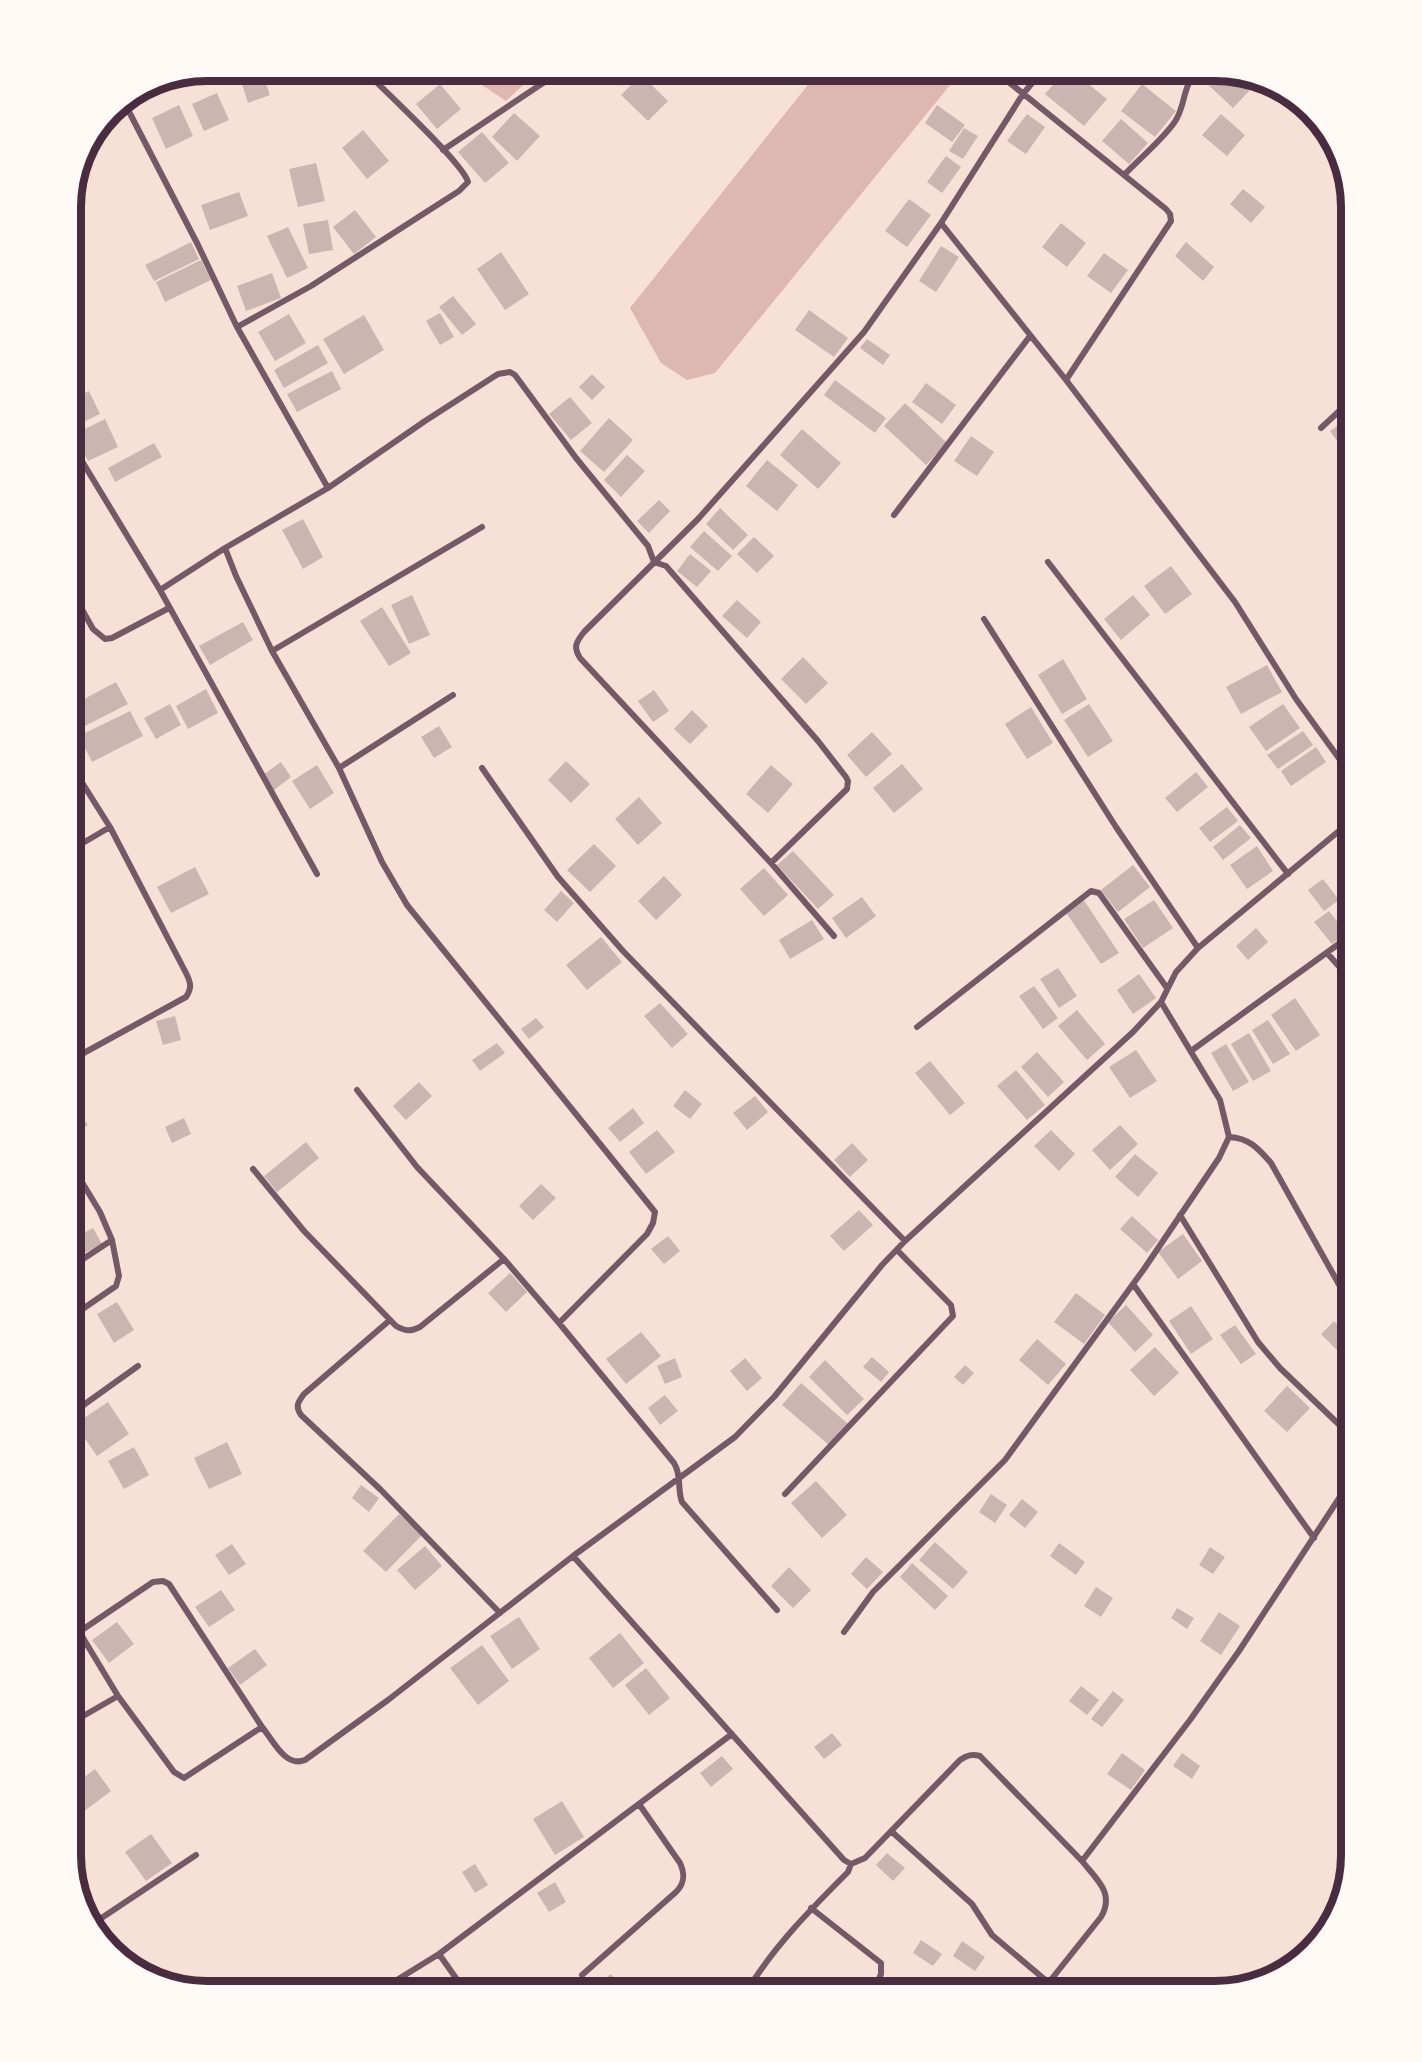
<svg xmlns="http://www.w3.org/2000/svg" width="1422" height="2062" font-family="Figtree,sans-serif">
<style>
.water{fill:#dcb8b0}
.building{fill:#ccb4b1}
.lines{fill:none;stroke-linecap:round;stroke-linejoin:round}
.minor{stroke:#755966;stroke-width:6}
.rim{fill:none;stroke:#4a2c40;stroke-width:8}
</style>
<rect width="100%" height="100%" fill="#f7e1d7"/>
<path class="water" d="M461,71h77l-32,30z
M819,71h136v8l-240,294 -28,7 -26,-17 -31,-55z"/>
<path class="building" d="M604,71h32l-17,15z
M1065,71h7l35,28 -23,27 -39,-32z
M1211,71h13l10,3 16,16 -17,18 -30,-28z
M641,75l27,26 -20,20 -27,-26z
M263,76l7,19 -22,8 -6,-19z
M440,84l21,25 -24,20 -21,-25z
M1142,84l34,27 -21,26 -34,-26z
M217,93l12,27 -25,11 -12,-27z
M179,105l14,31 -27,13 -14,-31z
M937,105l28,20 -13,17 -27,-19z
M514,113l26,23 -23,25 -25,-24z
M1027,114l18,13 -19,27 -19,-13z
M1221,114l24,21 -18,21 -25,-21z
M1121,119l27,24 -19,21 -27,-23z
M964,128l14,8 -15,23 -14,-8z
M363,130l26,31 -22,18 -25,-31z
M482,132l27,31 -24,20 -27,-31z
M946,156l15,11 -19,26 -15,-11z
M316,163l9,38 -27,6 -9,-38z
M1243,189l22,18 -14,16 -21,-19z
M239,192l9,24 -38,14 -9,-25z
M909,199l22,16 -24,32 -22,-16z
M355,210l21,27 -22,17 -21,-27z
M328,220l5,30 -24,4 -6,-30z
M1061,223l25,20 -19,24 -25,-20z
M288,227l20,41 -21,10 -20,-42z
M191,242l8,17 -45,22 -9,-16z
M1186,242l28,25 -11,14 -28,-25z
M941,246l18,11 -23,35 -17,-11z
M501,252l28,42 -24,16 -28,-41z
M1104,253l24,17 -17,23 -24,-17z
M201,260l10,20 -46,22 -9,-20z
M272,273l9,25 -35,13 -9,-25z
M453,296l23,28 -14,11 -23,-28z
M809,310l39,28 -14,19 -39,-27z
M440,313l14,24 -14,8 -14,-24z
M289,314l17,29 -31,18 -17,-29z
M364,315l20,35 -40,24 -21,-35z
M867,339l23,16 -7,10 -23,-17z
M318,345l10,18 -44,25 -10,-18z
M332,371l9,18 -44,23 -10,-18z
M592,374l13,13 -13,13 -13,-13z
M835,380l51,38 -11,15 -51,-38z
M926,383l30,22 -14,19 -30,-22z
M89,391l11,23 -29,14v-28z
M570,397l22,26 -21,17 -22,-26z
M905,403l42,40 -21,22 -42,-39z
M1351,416v42l-1,1 -20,-28z
M609,418l24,22 -29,32 -24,-21z
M105,419l13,28 -30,14 -13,-27z
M802,429l39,34 -23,26 -38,-34z
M971,436l23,16 -17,24 -23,-15z
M154,443l8,14 -47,25 -7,-14z
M627,455l18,16 -24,26 -17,-17z
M767,460l31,25 -21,26 -31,-25z
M659,500l11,11 -21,22 -12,-12z
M720,508l28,27 -15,15 -27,-26z
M303,519l20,38 -20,12 -21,-39z
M704,531l28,25 -14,15 -28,-24z
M754,537l20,19 -17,17 -20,-19z
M690,554l21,17 -14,16 -20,-16z
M1171,566l21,28 -27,20 -21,-28z
M412,595l18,40 -21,9 -18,-39z
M1133,595l17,20 -29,25 -17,-21z
M737,600l24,22 -14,16 -25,-22z
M382,607l29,46 -22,13 -29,-45z
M243,622l10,18 -43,25 -11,-19z
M803,657l25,26 -22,21 -25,-25z
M1063,659l24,40 -25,15 -24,-39z
M1267,665l15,27 -41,22 -15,-27z
M116,682l12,22 -49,25 -8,-16v-7z
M206,689l12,24 -30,16 -12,-23z
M654,690l15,21 -16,11 -15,-21z
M170,704l11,21 -25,14 -12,-21z
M1089,704l24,37 -25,16 -24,-37z
M1283,704l17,24 -34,23 -17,-24z
M1031,707l22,36 -26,16 -22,-35z
M692,710l16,16 -18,18 -16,-15z
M130,711l13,25 -51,26 -13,-26z
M439,726l13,21 -18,11 -13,-21z
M1303,731l10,14 -35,24 -11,-14z
M872,732l20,22 -26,23 -19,-22z
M1316,747l10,15 -35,24 -10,-15z
M566,761l24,23 -19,19 -23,-23z
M281,762l10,15 -17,13 -11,-15z
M902,764l21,25 -29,24 -21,-25z
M317,765l17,28 -24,16 -18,-28z
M771,765l22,19 -25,29 -22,-19z
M1196,772l12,15 -31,25 -12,-14z
M639,797l23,26 -24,22 -23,-26z
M1227,807l11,14 -28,21 -11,-14z
M1240,825l11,13 -28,22 -10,-13z
M594,844l22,22 -26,26 -23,-22z
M1257,846l16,25 -26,18 -17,-24z
M793,851l41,44 -16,14 -41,-44z
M1133,865l17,22 -32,25 -17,-22z
M195,867l14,27 -38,19 -14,-26z
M764,868l24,27 -24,21 -24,-27z
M664,876l18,19 -26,25 -18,-19z
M1323,879l16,21 -15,11 -16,-21z
M561,891l13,12 -17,19 -13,-12z
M862,897l14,19 -30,22 -14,-20z
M1083,899l36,54 -18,11 -36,-53z
M1154,900l19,28 -30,20 -19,-29z
M1329,911l17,22 -14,11 -18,-22z
M812,920l12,19 -34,20 -11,-19z
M1256,928l12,14 -20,18 -12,-14z
M601,937l21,25 -35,28 -21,-25z
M1058,968l19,28 -18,12 -19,-29z
M1139,974l17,24 -23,16 -16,-24z
M1034,986l24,32 -15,11 -24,-33z
M1295,998l25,37 -24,16 -25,-36z
M660,1003l28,31 -16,14 -28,-32z
M1077,1010l28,34 -18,16 -29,-34z
M175,1016l6,24 -18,5 -7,-24z
M536,1018l8,9 -15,12 -8,-10z
M1268,1020l22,34 -17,10 -21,-34z
M1249,1033l22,38 -18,10 -22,-37z
M497,1043l8,10 -25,18 -8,-11z
M1226,1044l23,38 -16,9 -22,-38z
M1136,1050l21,31 -27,17 -21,-31z
M1037,1052l27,30 -16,15 -27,-30z
M930,1061l35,42 -15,12 -35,-42z
M1016,1070l29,35 -18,15 -30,-34z
M419,1082l13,14 -26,24 -13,-14z
M685,1090l17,14 -12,15 -17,-13z
M755,1096l13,16 -21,18 -14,-17z
M74,1105l14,20 -17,13v-31z
M633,1108l11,15 -24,19 -12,-14z
M184,1118l7,16 -19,9 -7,-16z
M1120,1125l18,19 -28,26 -18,-20z
M657,1130l18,22 -29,22 -17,-22z
M1051,1130l24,24 -16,17 -25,-25z
M306,1142l13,16 -42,34 -13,-16z
M852,1143l16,17 -18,17 -16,-17z
M1135,1154l23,19 -20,24 -23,-20z
M541,1184l15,14 -23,22 -14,-14z
M859,1210l14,15 -29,26 -14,-15z
M1132,1216l26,24 -11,13 -27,-24z
M93,1228l9,16 -27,14 -4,-9v-9z
M1183,1234l19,27 -24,18 -20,-27z
M668,1236l12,15 -16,13 -13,-15z
M510,1273l17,19 -21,20 -18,-19z
M1076,1293l29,22 -21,29 -30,-22z
M117,1302l17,28 -20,13 -17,-29z
M1126,1305l27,30 -18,17 -27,-30z
M1191,1306l22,33 -22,15 -22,-33z
M1334,1321l16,16 -13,13 -16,-16z
M1235,1325l21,29 -15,10 -21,-29z
M641,1332l20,24 -35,28 -20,-25z
M1037,1339l29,25 -18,21 -29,-25z
M1155,1347l24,26 -25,23 -24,-26z
M872,1357l17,15 -8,10 -18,-15z
M675,1358l7,19 -17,7 -8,-18z
M745,1358l17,20 -15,13 -17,-20z
M825,1360l39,39 -17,16 -38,-38z
M965,1365l9,8 -11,12 -9,-8z
M801,1383l47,41 -19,21 -47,-40z
M1287,1386l23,22 -23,24 -23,-21z
M665,1395l13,16 -18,14 -12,-17z
M108,1402l21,32 -32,22 -22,-32z
M227,1442l15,32 -33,15 -15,-31z
M134,1447l15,28 -25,14 -16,-28z
M816,1481l31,34 -25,23 -31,-35z
M361,1485l18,13 -10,14 -17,-14z
M1351,1492v21l-9,-7z
M991,1494l16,11 -12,18 -16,-11z
M1022,1499l16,13 -13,16 -16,-13z
M399,1514l23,21 -36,37 -23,-21z
M74,1531l10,25 -13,6v-29z
M935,1542l33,30 -15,17 -34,-29z
M1059,1543l26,19 -9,13 -26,-19z
M232,1544l14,20 -17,11 -14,-20z
M425,1546l17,20 -27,24 -18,-20z
M1210,1547l15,10 -12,17 -14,-9z
M866,1557l17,15 -16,17 -16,-15z
M912,1563l36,33 -13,14 -35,-33z
M789,1567l22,23 -18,18 -22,-22z
M1096,1587l17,11 -12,19 -17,-11z
M221,1590l14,20 -26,17 -14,-20z
M1177,1608l17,10 -7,11 -16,-11z
M1219,1612l21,14 -19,29 -21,-14z
M519,1617l21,32 -28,20 -22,-33z
M117,1622l17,22 -25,19 -17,-23z
M620,1633l24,30 -31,25 -24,-30z
M482,1645l27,36 -31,24 -28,-37z
M255,1649l12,16 -27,20 -12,-17z
M646,1668l24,30 -21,17 -24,-30z
M1081,1686l18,14 -12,15 -18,-14z
M1113,1691l11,9 -22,27 -11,-8z
M832,1733l10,12 -18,14 -10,-12z
M1122,1753l23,17 -14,20 -24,-16z
M1182,1753l18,13 -8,13 -19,-13z
M722,1756l11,13 -22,18 -11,-14z
M95,1769l16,22 -28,21 -12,-17v-8z
M562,1801l22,36 -29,18 -22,-36z
M151,1834l21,29 -26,18 -21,-29z
M887,1853l18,15 -12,13 -17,-16z
M475,1864l13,21 -13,8 -13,-21z
M555,1882l11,20 -17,10 -12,-19z
M921,1940l21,14 -9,12 -20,-13z
M962,1941l23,16 -10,14 -22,-15z
M152,1965l10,15 -22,-7z
M610,1974l18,13 -3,4h-21l-4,-3z
M766,1977l23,14h-31z
M928,1978l11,7 -5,6h-15z"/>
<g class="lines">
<path class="minor" d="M365,71c18,18 99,93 103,111l-9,9 -148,95 -74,41 91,161 -103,60 11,28 36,75 67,117 43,94 25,43 248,307 -2,11 -6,11 -88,89 115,140c8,13 3,26 8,39l95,108
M124,102l74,143 39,82
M1297,104l2,-2
M443,150l118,-79
M1124,175c16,-17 36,-33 50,-52 12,-16 7,-34 23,-52
M941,223l125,157 105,-159 -1,-7 -4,-5 -171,-138
M1066,380l169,222 61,97 55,76
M1321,428l30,-28
M71,443l89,147
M328,488l97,-67 73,-47 12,-2 5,3 61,83 72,88 6,16 12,4 152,175 28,36 2,4 -1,8 -76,74 63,73
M894,515l136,-179
M225,548l-65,42 157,284
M1048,562l240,312
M71,590l22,39 12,10 7,-1 57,-30
M984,619l132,208 82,121
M272,651l210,-124
M339,768l114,-73
M482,768l76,109 65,74 282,290
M71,850l39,-23
M771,863l-191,-205c-7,-11 -4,-16 4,-26l114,-113 166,-187 77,-109 82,-129 19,-23
M1327,953l24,27
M917,1027l174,-136 8,2 68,95
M1191,1051l160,-116
M71,1060l115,-63c6,-9 5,-14 0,-24l-76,-146 -39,-62
M357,1090l60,77 87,92 55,64
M1229,1137c20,1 29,11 42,26l80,143
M253,1169l51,62 92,95c9,5 14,6 24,1l84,-68
M1180,1215l78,127 22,26 71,68
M71,1262l6,1 35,-23
M1133,1284l181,254
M71,1317l45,-31 3,-10 -7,-36 -12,-28 -29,-48
M390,1320l-86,74c-6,8 -9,12 -3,21l80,75 119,123
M71,1414l67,-48
M785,1494l168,-178 -2,-11 -54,-55
M573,1556l271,304 7,4 14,-6 95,-98c7,-5 12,-6 20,-4l102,105
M79,1632l74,-50 10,-1 6,3 93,143
M844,1632l29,-40 132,-132 139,-191 75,-111 10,-21 -9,-37 -59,-98
M71,1643l11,-7
M118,1696l56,76 10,6 78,-51c11,13 23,41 43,33l83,-60 185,-144 162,-119 39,-40 108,-132 23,-24 228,-209 28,-30 15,-30 22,-24 153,-127
M71,1723l47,-27 -47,-78
M891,1831l81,73 20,31 57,48
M811,1908l70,55v11l-7,17
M91,1925l105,-70
M439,1954l26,37
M582,1975l94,-83c9,-9 9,-18 4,-29l-41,-59
M379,1991l60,-37 293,-220
M747,1991c27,-45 64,-82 101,-119l3,-8
M1042,1991l59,-74c14,-24 -4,-37 -19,-56l108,-141 49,-69 112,-171"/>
</g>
<path d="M0 0H1422V2062H0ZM207 81H1215A126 126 0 0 1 1341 207V1855A126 126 0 0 1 1215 1981H207A126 126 0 0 1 81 1855V207A126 126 0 0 1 207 81Z" fill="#fffaf5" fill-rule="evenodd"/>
<path class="rim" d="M207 81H1215A126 126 0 0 1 1341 207V1855A126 126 0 0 1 1215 1981H207A126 126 0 0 1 81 1855V207A126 126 0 0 1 207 81Z"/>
</svg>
